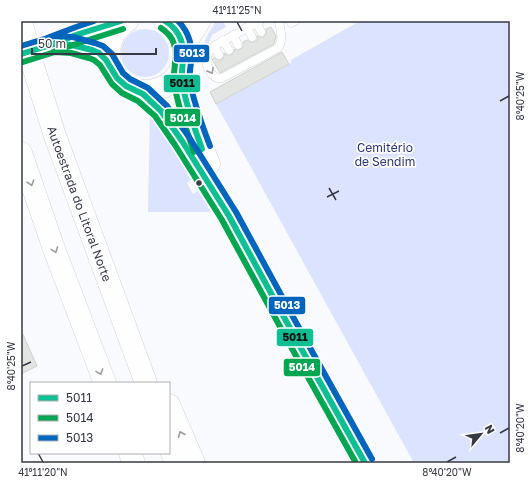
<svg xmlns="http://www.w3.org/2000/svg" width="531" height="484" font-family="'Golos Text',sans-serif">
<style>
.green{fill:#dbe3fe}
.building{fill:#e2e5e1;stroke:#d0d1cd}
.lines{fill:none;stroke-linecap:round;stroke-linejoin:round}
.service-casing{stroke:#d3d5db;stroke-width:9}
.tertiary-casing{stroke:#d3d5db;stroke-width:22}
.primary-casing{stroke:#d3d5db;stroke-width:23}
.motorway-casing{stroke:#d3d5db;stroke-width:23}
.service{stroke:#fefeff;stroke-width:8}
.tertiary{stroke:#fefeff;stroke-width:21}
.primary{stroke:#fefeff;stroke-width:22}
.motorway{stroke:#fefeff;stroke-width:22}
.primary-bridge-casing{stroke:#d3d5db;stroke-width:23;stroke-linecap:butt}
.primary-bridge{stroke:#fefeff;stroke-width:22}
.bus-1-casing{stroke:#fff;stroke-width:9}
.bus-2-casing{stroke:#fff;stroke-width:9}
.bus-3-casing{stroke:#fff;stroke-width:9}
.bus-1{stroke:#0dbf92;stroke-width:6}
.bus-2{stroke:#00a651;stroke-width:6}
.bus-3{stroke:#0065bd;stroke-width:6}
.oneway{stroke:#9a9ca2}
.ticks{fill:none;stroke:#373a44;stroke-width:1.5}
.bus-dot{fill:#373a44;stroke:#fff;stroke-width:1.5}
.labels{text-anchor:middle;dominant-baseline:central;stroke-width:3.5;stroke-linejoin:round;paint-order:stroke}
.park-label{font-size:12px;fill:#2a347a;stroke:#fff}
.street-label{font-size:12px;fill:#373a44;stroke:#fff}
.line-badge{stroke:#fff;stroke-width:1.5}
.badge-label{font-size:11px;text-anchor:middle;font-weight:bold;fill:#fff}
.pale-badge-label{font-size:11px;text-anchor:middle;font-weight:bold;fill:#111}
.neatline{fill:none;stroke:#373a44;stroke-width:1.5}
.ticks-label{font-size:10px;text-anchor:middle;fill:#373a44}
</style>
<rect width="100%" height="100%" fill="#f8fafd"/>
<path class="green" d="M216,21h9l-2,1 3,5 -14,8 -4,10 -4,-1 3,-8z
M360,21h150v442h-96l-198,-359 75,-41v-3z
M121 53a24 24 0 1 1 48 0a24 24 0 1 1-48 0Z
M150,110l41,70 -4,3 6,11 5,-3 13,21h-63z"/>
<path class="building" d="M271,27l5,9 -2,8 -54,29 -8,-14 3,-1 4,2h2l3,-3v-4l3,2h4l3,-3v-3l4,1 4,-2 1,-2v-4l4,-2 4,2h3l3,-2v-4l3,1h4l2,-4v-4z
M282,52l7,12 -73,40 -6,-12z
M21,330l16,36 -16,8z"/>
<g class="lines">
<g class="service-casing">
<path id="service" d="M260,21l-46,25c-4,3 -6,6 -7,11 -2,9 5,23 15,21l56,-30c6,-8 2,-18 1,-27
M291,21v2l4,-2
M257,23l4,9
M247,27l5,10
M233,35l5,10
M223,40l6,10
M214,46l5,9"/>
</g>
<g class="tertiary-casing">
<path id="tertiary" d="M184,50l7,-15 9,-14"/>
</g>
<g class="primary-casing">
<path id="primary" d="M127,21c-21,13 -25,44 -6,61 5,3 10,7 16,8 3,1 6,1 9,1 11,0 20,-4 28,-12 6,-7 10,-15 10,-25 0,-13 -7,-26 -19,-33
M54,44l25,-10 42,-13
M58,44c13,1 30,1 41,9 5,4 9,10 12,16
M183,64l-1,16 4,18 6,23 17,43
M136,90c15,8 25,20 35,33l58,93 68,125 68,122"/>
</g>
<g class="motorway-casing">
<g id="motorway">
<path id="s1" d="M21,21l11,42 23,73 91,247"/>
<path d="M21,153l33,96 51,134"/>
<path d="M169,405l25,58"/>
<path d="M169,445l7,18"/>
<path d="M130,453l4,10"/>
</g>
</g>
<use href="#service" class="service"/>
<use href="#tertiary" class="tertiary"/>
<use href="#primary" class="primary"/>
<use href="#motorway" class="motorway"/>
<g class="primary-bridge-casing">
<path id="primary-bridge" d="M21,54l33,-10"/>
</g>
<use href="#primary-bridge" class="primary-bridge"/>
<g class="bus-1-casing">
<path id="bus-1" d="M165,21c7,4 13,11 16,19 5,13 0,26 1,40 2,21 13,49 20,69
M50,45l29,-11 42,-13
M21,54l33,-10 18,1 20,5 7,3 7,7 11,18 9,8 17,8 18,17 21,30 47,75 68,125 68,122"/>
</g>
<g class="bus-2-casing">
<path id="bus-2" d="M161,28c6,4 11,9 13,16 4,12 -1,25 0,37 2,21 13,50 20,71
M53,52l29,-10 41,-13
M23,62l32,-10 16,1 18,5 5,2 6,5 12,19 10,9 16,8 17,15 20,29 47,75 68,125 66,118"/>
</g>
<g class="bus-3-casing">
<path id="bus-3" d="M178,21c12,12 15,26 13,42 -1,6 -2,13 -1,19 4,22 12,43 20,64
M47,38l29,-11 18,-6
M21,46l33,-10 19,1 22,6 8,3 9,8 11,19 7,6 18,9 19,18 22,31 47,75 68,125 68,122"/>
</g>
<use href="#bus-1" class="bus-1"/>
<use href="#bus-2" class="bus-2"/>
<use href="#bus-3" class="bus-3"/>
</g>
<defs><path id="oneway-chevron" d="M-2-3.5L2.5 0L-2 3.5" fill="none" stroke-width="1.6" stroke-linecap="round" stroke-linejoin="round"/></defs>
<g class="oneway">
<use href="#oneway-chevron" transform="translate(211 71) rotate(61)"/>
<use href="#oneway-chevron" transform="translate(31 183) rotate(71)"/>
<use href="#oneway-chevron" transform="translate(55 250) rotate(70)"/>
<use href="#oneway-chevron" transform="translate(100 372) rotate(70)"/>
<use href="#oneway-chevron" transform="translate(181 434) rotate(-113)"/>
</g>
<path class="ticks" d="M237,22l5,9M500,101l9,-5M329,188l7,12M327,197l12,-6M22,366l9,-4M500,433l9,-5M38,453l5,9M447,462l9,-5"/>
<circle class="bus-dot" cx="199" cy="183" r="3.5"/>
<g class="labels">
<g class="park-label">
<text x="385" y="147">Cemitério<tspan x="385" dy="14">de Sendim</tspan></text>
</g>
<g class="street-label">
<text stroke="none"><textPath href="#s1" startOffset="192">Autoestrada do Litoral Norte</textPath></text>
</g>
</g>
<g class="line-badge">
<rect x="173" y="44" width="37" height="19" rx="4" fill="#0065bd"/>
<rect x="163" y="74" width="38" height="19" rx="4" fill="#0dbf92"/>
<rect x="164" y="108" width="37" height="19" rx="4" fill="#00a651"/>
<rect x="268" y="296" width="38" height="19" rx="4" fill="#0065bd"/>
<rect x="276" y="328" width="38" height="19" rx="4" fill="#0dbf92"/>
<rect x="283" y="358" width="38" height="19" rx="4" fill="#00a651"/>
</g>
<g class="badge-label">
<text x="192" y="57">5013</text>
<text x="183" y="122">5014</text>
<text x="287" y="309">5013</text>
<text x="302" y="371">5014</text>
</g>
<g class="pale-badge-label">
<text x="182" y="87">5011</text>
<text x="295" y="341">5011</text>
</g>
<rect width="531" height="484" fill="none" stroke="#ffffff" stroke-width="44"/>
<rect x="30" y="382" width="140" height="72" fill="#ffffff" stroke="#afb0b4"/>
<rect x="38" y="395" width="20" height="6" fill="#0dbf92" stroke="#afb0b4"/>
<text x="66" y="402" font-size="12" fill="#373a44">5011</text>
<rect x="38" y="415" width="20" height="6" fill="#00a651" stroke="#afb0b4"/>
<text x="66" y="422" font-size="12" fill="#373a44">5014</text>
<rect x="38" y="435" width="20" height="6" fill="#0065bd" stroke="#afb0b4"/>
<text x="66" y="442" font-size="12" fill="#373a44">5013</text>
<g transform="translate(481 434) rotate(61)" stroke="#ffffff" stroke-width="3" paint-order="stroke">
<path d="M0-3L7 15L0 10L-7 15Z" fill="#373a44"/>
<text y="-6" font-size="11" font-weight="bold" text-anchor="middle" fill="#373a44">N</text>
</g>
<path d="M32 48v6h124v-6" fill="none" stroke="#373a44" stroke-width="2"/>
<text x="38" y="48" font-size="12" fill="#373a44" stroke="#ffffff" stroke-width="3" paint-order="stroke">50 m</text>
<rect x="22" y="22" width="487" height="440" class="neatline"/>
<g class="ticks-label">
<text x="237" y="14">41°11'25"N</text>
<text transform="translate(520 96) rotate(-90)" y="4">8°40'25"W</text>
<text transform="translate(11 366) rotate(-90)" y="4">8°40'25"W</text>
<text transform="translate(520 428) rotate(-90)" y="4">8°40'20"W</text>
<text x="43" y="476">41°11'20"N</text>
<text x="447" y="476">8°40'20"W</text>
</g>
</svg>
